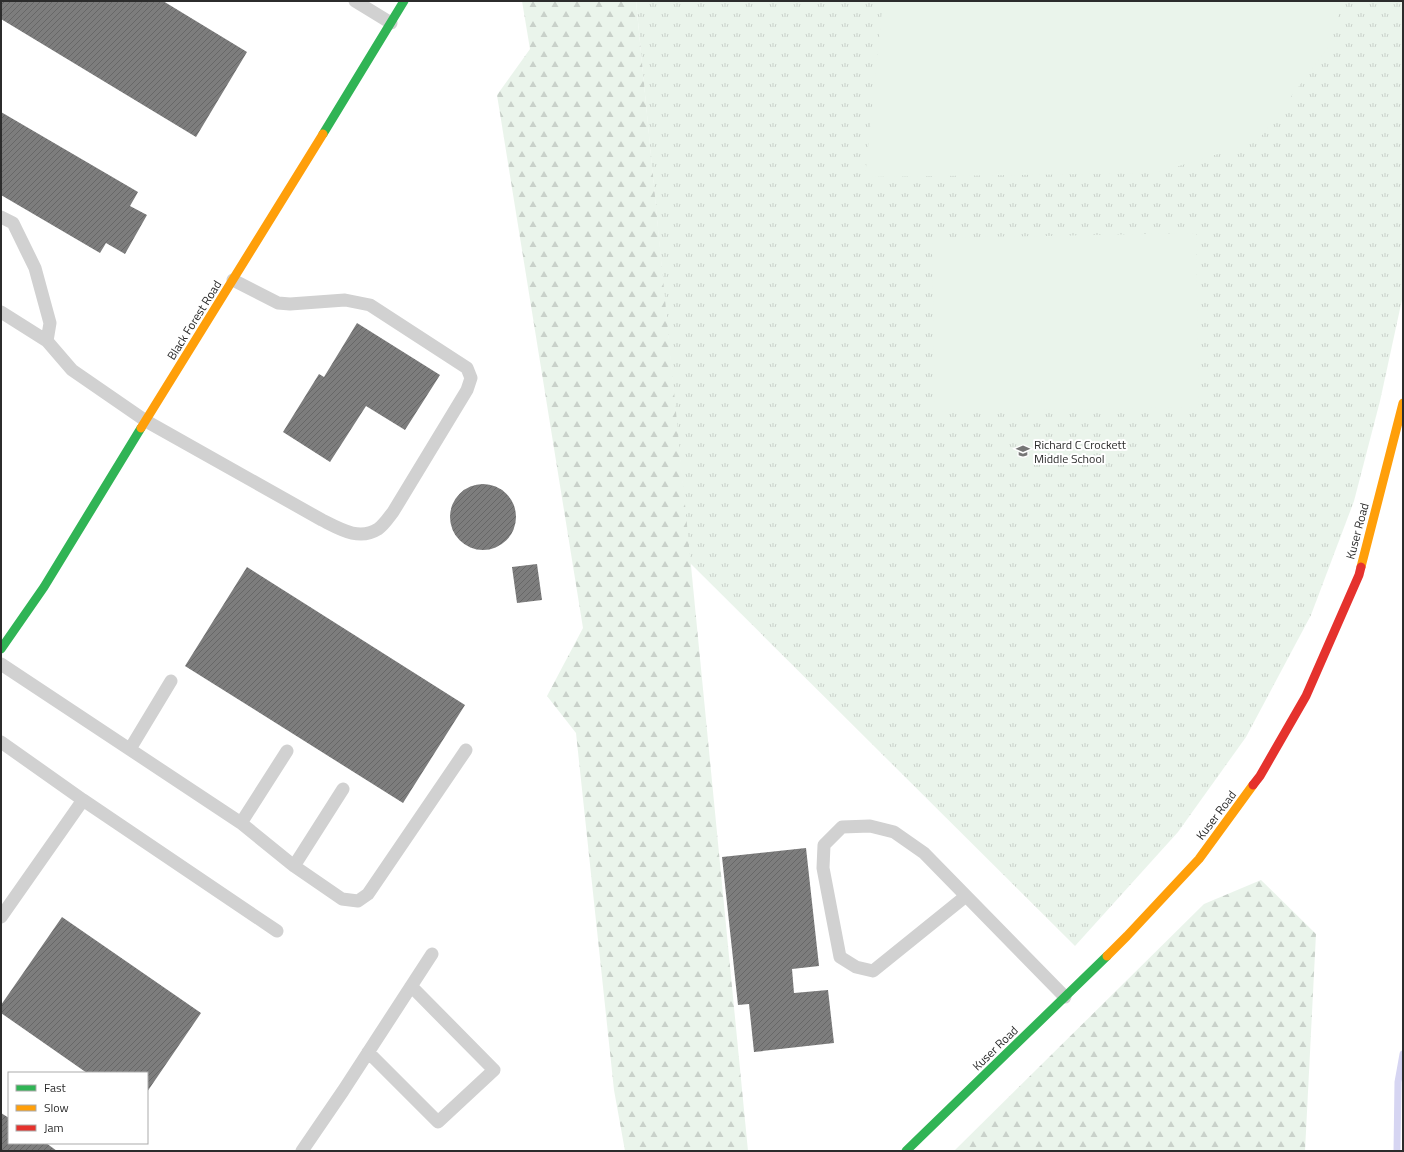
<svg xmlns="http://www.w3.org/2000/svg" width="1404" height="1152" font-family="'Titillium Web',sans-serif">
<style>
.grass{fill:url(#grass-tufts)}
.forest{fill:url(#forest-firs)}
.garden{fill:#eaf4eb}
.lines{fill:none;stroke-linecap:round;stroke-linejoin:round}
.stream{stroke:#d6d5f2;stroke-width:7}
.building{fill:url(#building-hatch)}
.lane{stroke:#d1d1d1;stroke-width:13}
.fast{stroke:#30b455;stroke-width:9}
.slow{stroke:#ff9f0a;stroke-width:9}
.jam{stroke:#e5322d;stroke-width:9}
.labels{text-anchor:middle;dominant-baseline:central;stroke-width:4;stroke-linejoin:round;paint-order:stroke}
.street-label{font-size:12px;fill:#2c2c2c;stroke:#fff}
.poi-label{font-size:12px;fill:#2c2c2c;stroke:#fff;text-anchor:start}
</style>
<defs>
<pattern id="grass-tufts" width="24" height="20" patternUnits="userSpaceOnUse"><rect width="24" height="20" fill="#eaf4eb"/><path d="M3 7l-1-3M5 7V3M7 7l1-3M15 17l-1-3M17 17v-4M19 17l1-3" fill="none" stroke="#c9d1ca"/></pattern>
<pattern id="forest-firs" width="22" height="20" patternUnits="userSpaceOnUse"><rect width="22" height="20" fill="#eaf4eb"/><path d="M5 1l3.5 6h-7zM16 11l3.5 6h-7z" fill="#c9d1ca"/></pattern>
<pattern id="building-hatch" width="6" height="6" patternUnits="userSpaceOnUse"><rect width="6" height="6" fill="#7d7d7d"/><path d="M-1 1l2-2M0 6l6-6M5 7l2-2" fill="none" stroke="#676767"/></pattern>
</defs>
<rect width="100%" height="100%" fill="#fff"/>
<path class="grass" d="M636,1h767v294l-23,106 -26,100 -43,114 -65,122 -68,95 -103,114 -385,-383z"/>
<path class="forest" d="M522,1h114l112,1150h-123l-11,-61 -38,-357 -29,-37 36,-68 -86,-533 33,-46z
M1261,880l55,54 -11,217h-351l250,-247z"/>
<path class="garden" d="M883,1h460l-14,45 -72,96 -101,31 -291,4z
M1196,233l3,174 -264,5 -3,-174z"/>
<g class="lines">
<path class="stream" d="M1397,1151l1,-69 5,-28"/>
</g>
<path class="building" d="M1,1h162l84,51 -51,85 -195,-118z
M1,112l137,80 -8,14 17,9 -22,39 -19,-11 -6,10 -99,-58z
M357,323l83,52 -35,55 -39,-24 -36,56 -47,-30 36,-58 5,3z
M450 517a33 33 0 1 1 66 0a33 33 0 1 1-66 0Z
M537,564l5,36 -25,3 -5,-36z
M247,567l218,138 -62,98 -218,-137z
M806,848l13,118 -27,3 2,24 34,-3 6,53 -80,9 -5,-48 -11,1 -16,-148z
M62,917l139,96 -54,79v-19h-60l-86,-60v-8z
M1,1113l8,5v25h37l11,8h-56z"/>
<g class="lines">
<path class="lane" d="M355,1l36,22
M1,217l12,6 22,45 15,55 -3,18
M1,312l46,29 25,29 74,51 176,99c18,9 37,21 56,9 6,-4 11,-12 15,-17l74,-122 4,-12 -4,-10 -97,-63 -25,-5 -55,4 -12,-1 -45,-23
M1,664l240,159 53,43 48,33 16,2 10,-7 98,-144
M1,742l82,58 -82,117
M130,749l41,-68
M83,800l194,131
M241,823l46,-72
M294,866l49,-77
M966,896l-93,75 -17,-4 -16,-10 -17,-89 1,-23 18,-18 28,-1 24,6 30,21 141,144
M368,1052l70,70 56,-52 -83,-84
M302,1151l41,-60 89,-137"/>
<path class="fast" d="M323,134l81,-133
M1,649l43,-62 97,-159
M906,1151l201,-195"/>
<path class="slow" d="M141,428l182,-294
M1361,567l42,-164
M1107,956l20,-20 72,-77 54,-74"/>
<path class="jam" d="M1253,785l7,-9 46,-80 53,-121 2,-8"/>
</g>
<defs>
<g id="school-bare" transform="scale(1.08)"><path d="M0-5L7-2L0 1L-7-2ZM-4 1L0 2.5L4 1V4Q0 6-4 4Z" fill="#767676" stroke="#fff" stroke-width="2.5" paint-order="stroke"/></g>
</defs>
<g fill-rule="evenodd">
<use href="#school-bare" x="1023" y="451"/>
</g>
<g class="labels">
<g class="street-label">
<text transform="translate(194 320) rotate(-58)">Black Forest Road</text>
<text transform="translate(1357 531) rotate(-75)">Kuser Road</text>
<text transform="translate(1216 815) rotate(-53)">Kuser Road</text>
<text transform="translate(995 1048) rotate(-44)">Kuser Road</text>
</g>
<g class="poi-label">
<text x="1034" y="444">Richard C Crockett<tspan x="1034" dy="14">Middle School</tspan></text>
</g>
</g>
<rect width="1404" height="1152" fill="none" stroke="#2c2c2c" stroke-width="4"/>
<rect x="8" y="1072" width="140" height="72" fill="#ffffff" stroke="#ababab"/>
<rect x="16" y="1085" width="20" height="6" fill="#30b455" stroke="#ababab"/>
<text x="44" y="1092" font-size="12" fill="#2c2c2c">Fast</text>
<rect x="16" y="1105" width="20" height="6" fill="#ff9f0a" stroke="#ababab"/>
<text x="44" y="1112" font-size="12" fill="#2c2c2c">Slow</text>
<rect x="16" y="1125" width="20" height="6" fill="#e5322d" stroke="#ababab"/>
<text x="44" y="1132" font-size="12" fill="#2c2c2c">Jam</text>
</svg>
